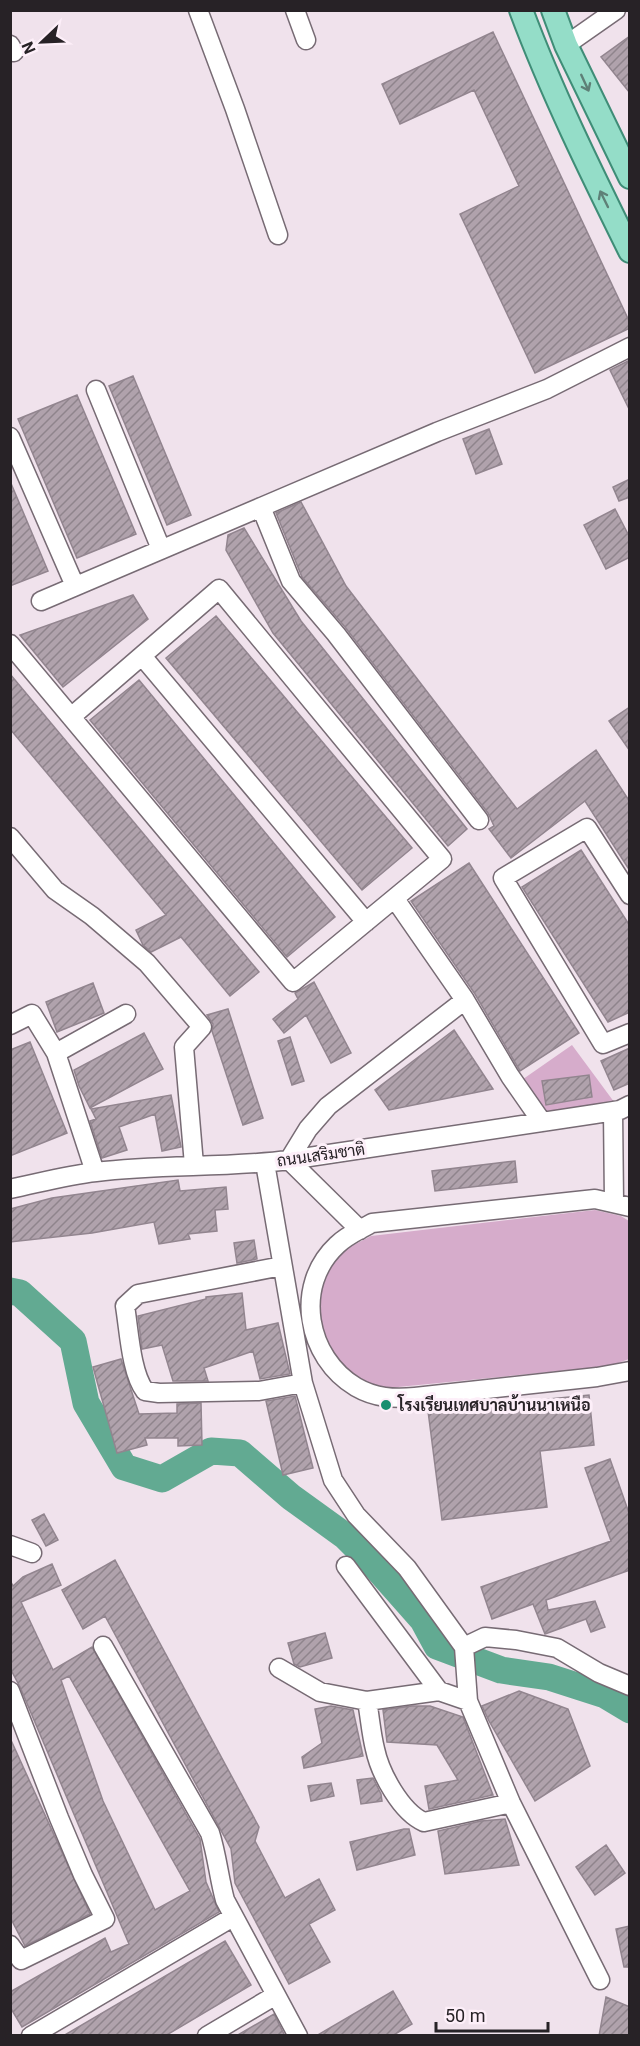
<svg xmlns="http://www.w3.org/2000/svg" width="640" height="2046" font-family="Roboto,Sarabun,sans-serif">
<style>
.park{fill:#d6accb}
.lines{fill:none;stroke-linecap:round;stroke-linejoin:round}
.river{stroke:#62aa92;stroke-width:27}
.building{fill:url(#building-hatch);stroke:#92858f;stroke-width:1.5;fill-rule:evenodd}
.minor-casing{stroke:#776b74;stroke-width:21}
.major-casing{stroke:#3f8d77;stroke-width:26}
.minor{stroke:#fff;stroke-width:18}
.major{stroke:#94ddc8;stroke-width:22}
.oneway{stroke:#5e8077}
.poi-dot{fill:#188e70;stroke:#fdeff9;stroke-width:2}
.labels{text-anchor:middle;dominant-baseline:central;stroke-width:6;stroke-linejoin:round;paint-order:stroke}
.street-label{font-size:16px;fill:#272226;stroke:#fdeff9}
.poi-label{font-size:16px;font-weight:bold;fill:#272226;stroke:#fdeff9;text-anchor:start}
</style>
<defs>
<pattern id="building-hatch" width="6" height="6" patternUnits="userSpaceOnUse" patternTransform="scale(1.5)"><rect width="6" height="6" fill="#b0a2ac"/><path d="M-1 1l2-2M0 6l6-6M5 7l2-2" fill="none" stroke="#8f848c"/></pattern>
</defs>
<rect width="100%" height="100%" fill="#f0e2ec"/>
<path class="park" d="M572,1045l48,65 -78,12 -26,-38z
M595,1210l26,6 8,5v138l-19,7 -222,22c-16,-4 -34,-9 -46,-22 -31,-33 -30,-86 5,-117 7,-5 17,-9 24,-13z"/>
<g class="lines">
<path class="river" d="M10,1291l10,2 53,48 13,62 38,64 38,12 49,-28 29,2 51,44 54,39 32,32 46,52 14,26 64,24 48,7 56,18 25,15"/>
</g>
<path class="building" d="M493,32l137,291v5l-95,45 -75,-159 59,-28 -45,-96 -74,34 -18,-40z
M630,36v57l-29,-36z
M630,360v51l-20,-41z
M133,376l58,139 -24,10 -58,-139z
M77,395l59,139 -59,24 -59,-139z
M489,429l13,35 -26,10 -13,-35z
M630,479v18l-11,4 -6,-14z
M10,481l38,90 -38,15z
M301,502l45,84 171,223 79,-59 34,52v69l-45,-70 -74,57 -22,-29 5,-3 -6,-13 -143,-186 -43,-50 -26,-64z
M615,509l15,29v19l-24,12 -22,-44z
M244,528l57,93 166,208 -19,17 -175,-213 -47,-83 2,-15z
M133,595l15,24 -85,68 -43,-52z
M216,616l196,232 -50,42 -196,-232z
M10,674l249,298 -29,24 -49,-59 -30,15 -8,-7 -7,-15 30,-15 -156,-186z
M139,680l196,237 -48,40 -197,-237z
M630,707v44l-21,-30z
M581,850l49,76v86l-22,10 -86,-135z
M469,863l110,170 -59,38 -45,-77 -64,-93z
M314,982l37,71 -20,10 -25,-48 -22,18 -11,-14 25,-20 -3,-6z
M93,983l11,30 -47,19 -11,-30z
M228,1009l35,109 -20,7 -31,-94 1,-7 -6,-9z
M454,1030l39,59 -104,21 -14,-20z
M144,1033l19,36 -73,39 -11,-22 -5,-16z
M290,1037l14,44 -12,4 -14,-44z
M30,1042l37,91 -57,23v-106z
M630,1048v35l-16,7 -13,-29z
M589,1075l3,22 -46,8 -4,-24z
M171,1095l10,52 -19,4 -7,-37 -36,13 8,23 -25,8 -12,-37 6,-2 -5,-10z
M515,1161l2,21 -82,9 -3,-20z
M178,1180l2,11 46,-4 2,22 -13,1 2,21 -29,3 2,5 -31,5 -5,-22 -62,11 -82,9v-33l42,-11z
M254,1240l3,19 -20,4 -3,-20z
M242,1293l4,37 32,-7 12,51 -30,5 -7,-28 -49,17 4,13h-35l-11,-36 -20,4 -4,-33 68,-17v-2z
M121,1359l18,55 38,-1v-9l24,-1 1,42 -24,1v-8h-33l2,7 -30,8 -24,-86z
M589,1395l5,50 -54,6 7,56 -105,13 -14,-109z
M295,1396l18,72 -30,7 -17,-74z
M610,1459l20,57v54l-84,30 2,10 47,-9 10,26 -14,5 -5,-13 -41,15 -12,-30 -41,15 -11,-32 130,-46 -26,-73z
M44,1514l14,26 -12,6 -14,-26z
M115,1560l144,267 -4,14 30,57 34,-19 16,31 -26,14 21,38 -41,22 -54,-101 -4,-34 -126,-233 -22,13 -21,-39z
M52,1564l9,21 -40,17 32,68 39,-23 108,192 6,43 13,30 -197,115 -12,-20v-15l95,-54 6,14 18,-8 -109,-257 -10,-19v-88l3,6 10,-9zM69,1676l121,215 -35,19 -52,-109 -42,-121z
M325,1633l7,25 -32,9 -6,-3 -6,-21z
M519,1691l49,18 22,57 -55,35 -46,-80 -7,-15z
M331,1706l22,4 10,46 -59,12 -2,-11 20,-14 -7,-34z
M412,1706h18l33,11 30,78 -64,14 -4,-23 33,-6 -21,-35 -50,-3 -4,-32z
M10,1738l80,176 -65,32 -15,-29z
M373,1778l8,16 1,7 -21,3 -4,-24z
M331,1783l3,13 -23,5 -3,-15z
M505,1819l14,46 -74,9 -7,-43 43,-10z
M404,1829h5l6,26 -58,15 -7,-28z
M606,1845l19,28 -30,22 -19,-28z
M630,1926v41h-6l-8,-38z
M225,1941l26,44 -86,51h-102z
M393,1991l19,33 -20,12h-76z
M606,1997l24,10v29h-31z
M274,2014l11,22h-49z"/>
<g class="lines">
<g class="minor-casing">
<path id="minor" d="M198,10l37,99 43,126
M295,10l11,30
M10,45l4,7
M566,45l50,-35
M96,390l65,159
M10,437l65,149
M261,507l30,74 45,53 143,186
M41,601l396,-169 110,-43 83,-42
M10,644l283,338 149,-123 -223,-270 -148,128
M142,656l224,266
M10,837l45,53 37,26 55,47 55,64 -18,20 10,118
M630,895l-43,-67 -84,50 100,166 27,-11
M395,899l70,101 45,76 32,46
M10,1025l22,-11 24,39
M613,1111l1,91
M265,1163l38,220 30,97 23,35 51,53 57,79 4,54 43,102 89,177
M95,1172l-39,-119 70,-39
M10,1189c29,-6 58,-14 86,-17 64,-8 129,-4 193,-12l306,-46 25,-4 10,-5
M630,1207l-35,-8 -223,24c-12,7 -25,12 -35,22 -44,41 -30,113 19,142 19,11 38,12 59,10l182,-20 33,-6
M360,1230l-71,-70 19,-31 20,-23 137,-106
M282,1266l-144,28 -13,12c4,24 6,67 20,85l14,2 100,-2 44,-8
M10,1545l22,8
M346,1566l93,125
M103,1646l107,187c7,22 9,45 15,67l73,136
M464,1647l21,-10 31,3 41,8 42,25 31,13
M279,1668l41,24 47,9 72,-10 29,10
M10,1691l49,127 24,57 22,44 -84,41 -11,-15
M367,1701c3,16 4,32 8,48 5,24 26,63 49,73l87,-19
M31,2036l202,-119
M207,2036l69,-41"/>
</g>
<g class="major-casing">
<path id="major" d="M521,10c31,83 70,162 109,241
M553,10l13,35 64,132"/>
</g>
<use href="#minor" class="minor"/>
<use href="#major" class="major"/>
</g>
<defs><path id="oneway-shaft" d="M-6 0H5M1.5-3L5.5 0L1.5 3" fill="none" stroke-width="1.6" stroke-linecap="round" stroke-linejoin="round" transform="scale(1.5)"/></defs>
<g class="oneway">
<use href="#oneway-shaft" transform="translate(585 83) rotate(65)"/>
<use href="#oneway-shaft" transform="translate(604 199) rotate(-116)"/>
</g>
<circle class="poi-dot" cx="386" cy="1405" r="6"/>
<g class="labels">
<g class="street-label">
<text transform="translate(321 1155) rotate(-8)">ถนนเสริมชาติ</text>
</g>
<g class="poi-label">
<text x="398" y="1405">โรงเรียนเทศบาลบ้านนาเหนือ</text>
</g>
</g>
<rect width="640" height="2046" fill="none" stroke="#272226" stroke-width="24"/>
<g transform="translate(42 42) rotate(247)" stroke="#fdeff9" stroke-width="4.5" paint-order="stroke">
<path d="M0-4.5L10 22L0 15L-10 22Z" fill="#272226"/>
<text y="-9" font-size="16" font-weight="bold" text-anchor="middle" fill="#272226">N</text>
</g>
<path d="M436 2022v9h112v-9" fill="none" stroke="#272226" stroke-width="3"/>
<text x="445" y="2022" font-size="18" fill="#272226" stroke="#fdeff9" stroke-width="4.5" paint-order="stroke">50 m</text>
</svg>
